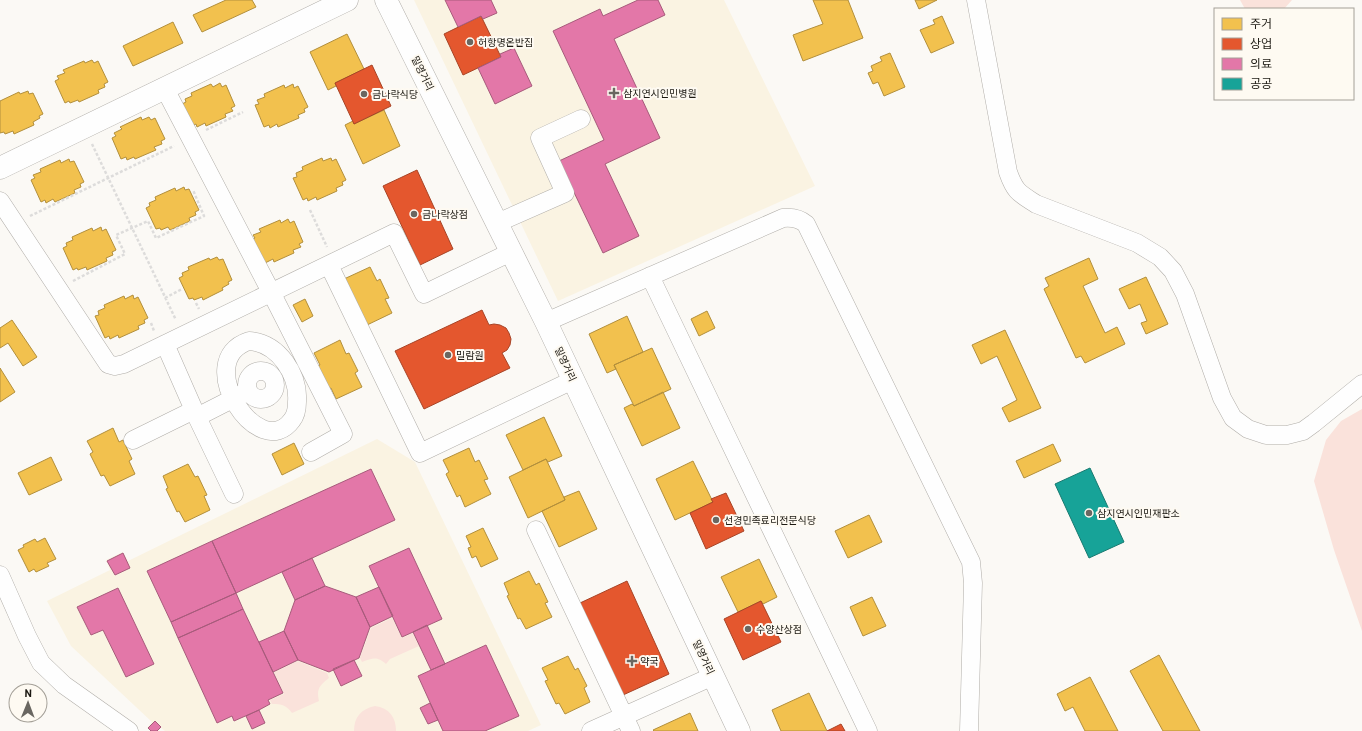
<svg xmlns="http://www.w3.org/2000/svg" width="1362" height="731" font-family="Barlow,'Noto Sans KR',sans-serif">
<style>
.built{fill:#faf3e2}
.green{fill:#fae2db}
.homes{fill:#f2c14e;stroke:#b28f3c}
.shops{fill:#e4572e;stroke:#a84426}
.health{fill:#e377a8;stroke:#a75b7b}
.public{fill:#17a398;stroke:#187a70}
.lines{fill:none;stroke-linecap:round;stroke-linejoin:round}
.minor-casing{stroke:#b0ada8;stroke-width:19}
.tertiary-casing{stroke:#b0ada8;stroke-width:23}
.secondary-casing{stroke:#b0ada8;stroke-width:23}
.path{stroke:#dddcdb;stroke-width:2.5;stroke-dasharray:3 2;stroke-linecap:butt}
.minor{stroke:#fefefe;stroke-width:18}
.tertiary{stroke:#fefefe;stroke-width:22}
.secondary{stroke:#fefefe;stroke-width:22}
.poi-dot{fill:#6a6761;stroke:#fefaf2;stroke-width:1.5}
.labels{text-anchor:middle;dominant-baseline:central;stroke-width:4;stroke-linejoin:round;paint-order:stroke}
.poi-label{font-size:10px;fill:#1c1912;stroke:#fefaf2;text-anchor:start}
.street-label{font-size:10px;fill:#1c1912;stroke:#fefaf2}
</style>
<rect width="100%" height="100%" fill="#fbf9f5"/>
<path class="built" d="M414,0h310l91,186 -257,115z
M377,439l38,23 126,263 -13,6h-363l-4,-3 -3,3h-7l-4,-3 5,-6 -81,-76 -24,-45 63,-31 -4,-10 17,-8 5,9z"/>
<path class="green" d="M1240,0h52l-8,9h-39z
M1362,409v222l-28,-81 -20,-69 12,-41 15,-19z
M392,618l10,20 11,-5 6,13 -29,13 -4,5c-9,-8 -13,-6 -24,-2l-2,-4 11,-30z
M298,661l29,12 2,5c-9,7 -13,11 -10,23l-27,12c-6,-8 -10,-9 -20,-9l-2,-4 14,-6 -10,-22z
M375,706c14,2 21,11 21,25h-42c0,-14 7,-22 21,-25z"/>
<path class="homes" d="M226,0h26l4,7 -54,25 -9,-17z
M813,0h35l15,38 -60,23 -10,-26 30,-11z
M915,0h22l-18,9z
M942,16l12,27 -23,10 -11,-23 15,-6 -2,-4z
M173,22l10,21 -50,23 -10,-20z
M347,34l17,35 -29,14 1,3 -8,4 -18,-38z
M890,53l15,34 -21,9 -6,-14 -5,2 -5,-11 5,-2 -2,-5 11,-5 -2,-4z
M92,60l2,3 4,-2 10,21 -4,2 1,3 -7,3 1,3 -20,9 -1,-2 -8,3 -1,-2 -4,2 -10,-22 4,-2 -2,-3 8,-3 -2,-3 21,-9 1,2z
M220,83l2,4 4,-2 9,21 -4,2 2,3 -8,3 1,3 -20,9 -1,-3 -8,4 -1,-3 -4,2 -10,-22 4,-2 -1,-3 7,-3 -1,-3 20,-9 2,3z
M293,84l1,4 4,-2 10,21 -4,2 1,3 -7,3 1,3 -21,9 -1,-3 -7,4 -1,-3 -5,2 -9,-22 4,-1 -2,-4 8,-3 -1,-3 20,-9 1,3z
M28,91l1,3 4,-1 10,21 -4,2 1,2 -7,4 1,3 -20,9 -1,-3 -8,3 -1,-2 -4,1v-32l19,-9 1,2z
M384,110l16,36 -37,18 -18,-39 8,-4 1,3z
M141,117l1,3 7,-3 2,3 4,-2 10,21 -4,2 1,3 -8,3 2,3 -21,9 -1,-2 -7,3 -1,-3 -5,2 -9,-21 4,-2 -2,-3 8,-4 -2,-2z
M322,158l1,3 8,-3 1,3 4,-2 10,21 -4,2 1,3 -7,3 1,3 -20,9 -1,-3 -8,4 -1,-3 -4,2 -10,-22 4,-1 -1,-4 7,-3 -1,-3z
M69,159l1,3 4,-1 10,21 -4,2 1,3 -7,3 1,3 -20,9 -2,-3 -7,4 -1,-3 -4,2 -10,-22 4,-2 -2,-3 8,-3 -1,-3 20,-9 1,3z
M184,187l1,3 4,-1 10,21 -4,2 1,3 -7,3 1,3 -20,9 -2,-3 -7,3 -1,-2 -4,1 -10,-21 4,-2 -1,-3 7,-3 -1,-3 20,-9 1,3z
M288,219l2,4 4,-2 9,21 -4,2 2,3 -8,3 1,3 -20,9 -1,-3 -8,4 -14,-23 4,-2 -2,-3 8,-3 -2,-3 21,-9 1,3z
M101,227l1,4 4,-2 10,21 -4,2 1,3 -7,3 1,3 -20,9 -1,-3 -8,3 -1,-2 -4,2 -10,-22 4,-2 -1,-3 7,-3 -1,-3 20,-9 1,3z
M217,257l2,3 4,-1 9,21 -4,2 1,2 -7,4 1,2 -20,10 -1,-3 -8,3 -1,-2 -4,1 -10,-21 4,-2 -1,-3 7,-3 -1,-3 21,-9 1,2z
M1089,258l9,21 -15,7 22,47 12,-6 8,17 -40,19 -4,-7 -5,2 -32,-69 5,-3 -4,-8z
M370,267l7,14 3,-2 9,19 -4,1 7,14 -25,12 -23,-46z
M1146,277l22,47 -22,10 -5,-11 6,-2 -7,-17 -11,5 -10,-20z
M133,295l1,4 4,-2 10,21 -4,2 1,3 -7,3 1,3 -20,9 -1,-3 -8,4 -1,-3 -4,2 -10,-22 4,-1 -1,-4 7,-3 -1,-3 20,-9 1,3z
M305,299l8,17 -11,6 -9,-17z
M707,311l8,17 -16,8 -8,-17z
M627,316l16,36 -29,13 2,4 -9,4 -18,-39z
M12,320l25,37 -14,9 -15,-23 -8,5v-20z
M1005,330l36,78 -32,14 -7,-14 15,-8 -20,-44 -16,8 -9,-19z
M340,340l6,14 3,-1 9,18 -3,2 7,14 -26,12 -5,-11 -3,1 -11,-23 3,-1 -6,-12z
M652,348l19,41 -37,17 -20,-41z
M0,368l15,24 -15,10z
M663,392l17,36 -38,18 -18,-38 8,-4 2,2z
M544,417l18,39 -14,6 -2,-3 -23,11 -17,-35z
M113,428l6,14 4,-2 9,19 -3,2 6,13 -25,12 -6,-11 -3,1 -11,-22 3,-2 -6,-11z
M294,443l10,21 -22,11 -10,-21z
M1053,444l8,17 -37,17 -8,-17z
M469,448l6,14 4,-2 9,19 -4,1 7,14 -26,13 -5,-12 -3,2 -11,-23 3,-2 -6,-12z
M51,457l11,23 -33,15 -11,-22z
M546,459l19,41 -37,18 -19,-41z
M693,461l20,41 -38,18 -19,-41z
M188,464l7,13 3,-1 9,19 -3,1 6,14 -25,12 -6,-11 -2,1 -11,-23 2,-1 -5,-12z
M579,491l18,38 -38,18 -17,-36 23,-11 -1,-3z
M869,515l13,27 -34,16 -13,-27z
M483,528l15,31 -17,8 -5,-11 -4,2 -4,-10 3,-1 -5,-11z
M45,538l11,21 -9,4 2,3 -13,6 -2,-3 -5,3 -11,-22 6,-3 -1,-2 12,-6 2,3z
M759,559l18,38 -14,7 -2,-3 -23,11 -17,-35z
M529,571l7,14 3,-2 9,19 -3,1 7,14 -26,12 -6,-11 -2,1 -11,-23 2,-1 -5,-12z
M872,597l14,29 -23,10 -13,-29z
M1159,655l41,76h-37l-33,-60z
M568,656l7,14 3,-2 9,18 -3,2 6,14 -25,12 -6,-11 -3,1 -11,-23 3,-1 -6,-12z
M1090,677l28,54h-33l-12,-24 -8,4 -8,-17z
M809,693l18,38h-46l-9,-21z
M690,713l8,18h-44l-1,-1z"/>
<path class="shops" d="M481,16l20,41 -38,18 -19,-41z
M372,65l19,41 -37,18 -19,-41z
M417,170l36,79 -33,16 -37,-79z
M482,310l7,15 5,-1 6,1 6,3 3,5 2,6 -1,6 -3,5 -5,3 8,15 -86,41 -29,-58z
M726,493l18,38 -38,18 -16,-36 23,-11 -2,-3z
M627,581l42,93 -46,21 -43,-92z
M761,601l20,41 -38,18 -19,-41z
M841,724l4,7h-18z"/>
<path class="health" d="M445,0h46l6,13 -14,6 -2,-3 -23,11z
M638,0h20l7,15 -51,24 46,99 -55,26 34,72 -36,17 -44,-92 45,-21 -51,-109 47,-22 3,7z
M514,48l18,38 -37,18 -17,-36 23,-11 -1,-3z
M371,469l24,51 -159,73 -24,-52z
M212,541l24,52 -65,29 -24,-51z
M409,548l33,71 -40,18 -33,-71z
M123,553l7,15 -15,7 -8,-14z
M312,558l13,28 -30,14 -13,-28z
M325,586l31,11 14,30 -11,31 -30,14 -31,-12 -14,-29 11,-31z
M379,587l14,29 -23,11 -14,-30z
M118,588l36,76 -28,13 -23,-47 -12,5 -14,-28z
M236,593l7,16 -65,29 -7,-16z
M243,609l40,84 -15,7 2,4 -11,6 -25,11 -2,-5 -15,7 -39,-85z
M427,625l18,39 -14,6 -18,-38z
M284,631l14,29 -25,12 -14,-30z
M486,645l33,71 -34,15h-42l-25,-55z
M354,660l8,16 -21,10 -8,-17z
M430,703l8,17 -10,4 -8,-16z
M259,710l6,13 -13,6 -6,-13z
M155,721l6,6 -4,4h-6l-3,-3z"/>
<path class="public" d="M1090,468l34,74 -35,16 -34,-74z"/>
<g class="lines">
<g class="minor-casing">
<path id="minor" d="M976,0l32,172c7,20 11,21 28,32l101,39 23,14 13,14 12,23 37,104 11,20 15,11 18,6h21l16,-4 11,-8 48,-39
M165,89l106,203 72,142 -32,18
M0,201l108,163 7,2 9,-2 270,-131 30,61 87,-42
M497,223l68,-30 -25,-55 41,-19
M329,265l91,188 153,-73
M650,276l218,455
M546,322l237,-104c9,-1 16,0 23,6l165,338 2,21 -4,148
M249,341c30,2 50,34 48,61 0,6 -1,13 -5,18 -32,45 -102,-60 -43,-79z
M165,344l32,73 37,77
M247 385a14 14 0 1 1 28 0a14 14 0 1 1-28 0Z
M197,417l47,-24
M133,440l61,-30
M536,530l95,201
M0,575l27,61 14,27 23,22 65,46
M591,731l122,-55"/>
</g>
<g class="tertiary-casing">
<path id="tertiary" d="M0,168l347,-168"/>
</g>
<g class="secondary-casing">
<path id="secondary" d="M386,0l160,322 193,409"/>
</g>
<path class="path" d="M206,130l37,-18
M92,144l84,176
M310,210l17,37
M30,216l144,-70
M73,281l52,-27 -9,-19 32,-14 8,17 48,-22 -11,-26
M165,298l17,-9
M196,303l3,6
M151,323l3,8"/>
<use href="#minor" class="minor"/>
<use href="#tertiary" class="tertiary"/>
<use href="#secondary" class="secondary"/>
</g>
<g class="poi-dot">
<circle cx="470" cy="42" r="4"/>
<path d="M612 87h4v4h4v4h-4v4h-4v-4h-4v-4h4z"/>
<circle cx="364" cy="94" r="4"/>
<circle cx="414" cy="214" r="4"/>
<circle cx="448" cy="355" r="4"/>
<circle cx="1089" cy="513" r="4"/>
<circle cx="716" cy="520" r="4"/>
<circle cx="748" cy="629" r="4"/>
<path d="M630 655h4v4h4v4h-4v4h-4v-4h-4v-4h4z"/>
</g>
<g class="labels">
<g class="poi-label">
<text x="478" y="42">허항명온반집</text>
<text x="623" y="93">삼지연시인민병원</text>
<text x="372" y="94">금나락식당</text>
<text x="422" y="214">금나락상점</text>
<text x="456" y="355">밀람원</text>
<text x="1097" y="513">삼지연시인민재판소</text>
<text x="724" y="520">선경민족료리전문식당</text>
<text x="756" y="629">수양산상점</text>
<text x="640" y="661">약국</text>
</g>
<g class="street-label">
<text transform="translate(423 73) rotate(64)">밀영거리</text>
<text transform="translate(566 364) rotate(65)">밀영거리</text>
<text transform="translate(704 657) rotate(65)">밀영거리</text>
</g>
</g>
<rect x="1214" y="8" width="140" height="92" fill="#fefaf2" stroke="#a4a098"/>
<rect x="1222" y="18" width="20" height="12" fill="#f2c14e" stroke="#a4a098"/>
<text x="1250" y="28" font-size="12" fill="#1c1912">주거</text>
<rect x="1222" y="38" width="20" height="12" fill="#e4572e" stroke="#a4a098"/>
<text x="1250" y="48" font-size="12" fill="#1c1912">상업</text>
<rect x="1222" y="58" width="20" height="12" fill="#e377a8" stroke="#a4a098"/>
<text x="1250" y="68" font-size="12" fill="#1c1912">의료</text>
<rect x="1222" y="78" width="20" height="12" fill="#17a398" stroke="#a4a098"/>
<text x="1250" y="88" font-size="12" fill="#1c1912">공공</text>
<g transform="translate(28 703) rotate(1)"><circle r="19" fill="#fefaf2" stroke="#a4a098"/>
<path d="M0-3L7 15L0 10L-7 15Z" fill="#6a6761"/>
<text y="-6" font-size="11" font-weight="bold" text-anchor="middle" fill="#1c1912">N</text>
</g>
</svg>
